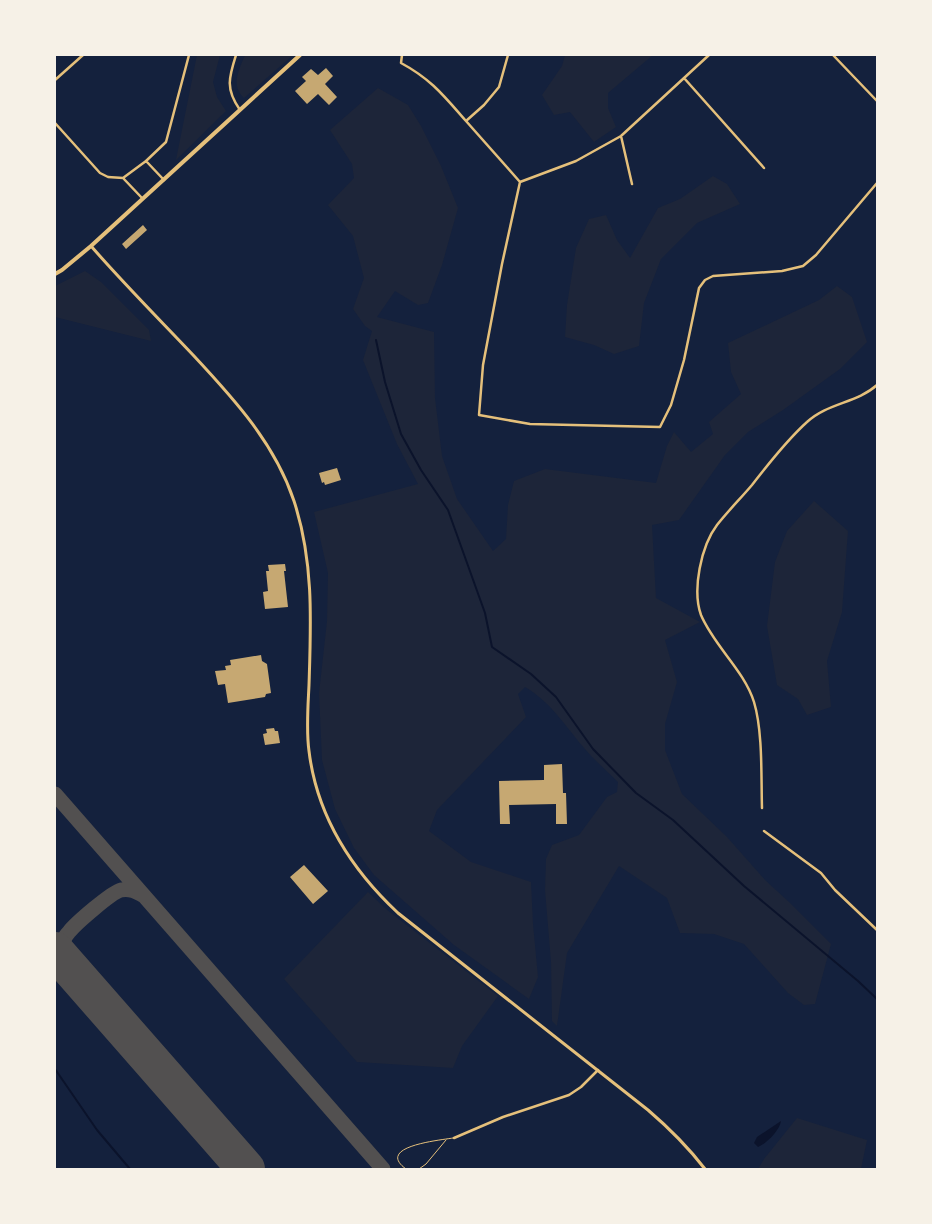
<svg xmlns="http://www.w3.org/2000/svg" width="932" height="1224" font-family="Barlow,sans-serif">
<style>
.green{fill:#1d2539}
.water{fill:#0b132b}
.lines{fill:none;stroke-linecap:round;stroke-linejoin:round}
.stream{stroke:#0b132b;stroke-width:2}
.taxiway{stroke:#525050;stroke-width:15}
.runway{stroke:#525050;stroke-width:38}
.building{fill:#c6a872}
.service{stroke:#e5c07b;stroke-width:1}
.minor{stroke:#e5c07b;stroke-width:2.5}
.tertiary{stroke:#e5c07b;stroke-width:3}
.secondary{stroke:#e5c07b;stroke-width:4}
</style>
<rect width="100%" height="100%" fill="#14213d"/>
<path class="green" d="M197,55h23l-7,27 4,15 9,14 -50,49z
M245,55h48l-49,43c-14,-13 -5,-28 1,-43z
M565,55h88l-45,38v15l8,19 -22,15 -24,-30 -16,3 -12,-20 20,-29z
M378,88l30,17 13,21 20,40 17,42 -16,57 -14,38 -10,2 -23,-14 -18,26 57,15 1,66 7,58 15,43 36,52 13,-12 2,-34 6,-24 31,-12 111,14 11,-37 7,-14 17,20 22,-18 -4,-12 32,-28 -10,-22 -3,-29 91,-43 18,-14 15,11 15,45 -27,27 -57,41 -35,22 -23,23 -46,65 -27,5 4,73 44,24 -35,18 12,42 -12,42v26l17,44 45,43 38,43 24,22 42,42 -16,60 -11,1 -16,-12 -44,-49 -30,-10 -34,-1 -13,-35 -48,-32 -52,87 -10,73 -5,-5 -1,-59 -6,-72 1,-31 6,-14 27,-10 28,-38 10,-5 1,-10c-11,-11 -23,-21 -33,-33 -20,-23 -33,-46 -60,-62l-7,7 8,23 -89,93 -8,21 42,31 60,20 2,42 5,53 -9,22 -75,-54 -80,-70 -20,-27 -19,-39 -13,-49 -3,-67 8,-72 1,-48 -14,-61 104,-28 -21,-40 -34,-84 9,-29 -7,-5 -12,-17 11,-31 -11,-42 -25,-31 26,-27 -2,-14 -22,-34z
M713,176l14,8 13,20 -43,19 -36,36 -17,44 -5,43 -25,8 -20,-9 -29,-8 2,-32 9,-57 13,-29 17,-4 11,25 13,18 28,-50 22,-9z
M85,271l16,11 48,48 2,11 -96,-24v-31z
M814,501l34,30 -6,81 -15,49 4,46 -24,8 -9,-16 -21,-14 -10,-59 8,-64 12,-31z
M368,892l18,17 112,87 -36,50 -9,22 -96,-6 -73,-83z
M797,1118l70,22 -6,29h-103l6,-10z"/>
<path class="water" d="M781,1121c-1,9 -15,23 -23,26l-4,-4 3,-6z"/>
<g class="lines">
<path class="stream" d="M376,340l9,42 16,52 20,36 27,40 37,103 7,34 39,27 25,23 37,52 43,44 37,27 71,66 114,95 19,18
M55,1069l42,61 33,39"/>
<path class="taxiway" d="M55,794l328,375
M70,968c-5,-8 -10,-16 -7,-26 1,-3 4,-8 6,-10 7,-9 43,-40 52,-42 9,-2 16,2 23,6"/>
<path class="runway" d="M55,951l191,218"/>
</g>
<path class="building" d="M326,68l7,8 -8,8 12,13 -8,8 -11,-11 -11,10 -12,-13 11,-10 -4,-4 9,-8 7,6z
M143,225l4,5 -21,19 -4,-5z
M337,468l4,12 -16,5 -1,-3 -2,1 -3,-10z
M285,564l1,7h-2l4,36 -23,2 -2,-17 5,-1 -2,-20h3l-1,-6z
M261,655l1,6 5,3 4,29 -5,1 -1,3 -37,6 -3,-19 -7,1 -3,-14 11,-1 -1,-4 6,-1 -1,-5z
M274,728l1,3h3l2,12 -15,2 -2,-11 4,-1 -1,-4z
M562,764l1,29h3l1,31h-11v-20l-47,1 1,19h-10l-1,-43 45,-1v-15z
M304,865l24,26 -15,13 -23,-27z"/>
<g class="lines">
<path class="service" d="M406,1169c-32,-23 36,-29 47,-31
M419,1169l7,-5 20,-24"/>
<path class="minor" d="M236,55c-7,22 -11,34 4,55
M402,55l-1,8c30,16 43,33 65,58l18,-16 15,-18 9,-32
M833,55l44,46
M684,78l80,90
M55,80l28,-25
M466,121l54,61 -18,82 -19,101 -4,50 51,9 130,3 11,-22 13,-45 15,-72 6,-8 8,-4 69,-5 21,-5 13,-11 61,-72
M55,123l45,50 8,4 15,1 23,-17 20,-19 23,-87
M621,136l11,48
M146,161l18,19
M123,178l19,20
M520,182l56,-21 45,-25 88,-81
M762,808c-1,-31 1,-76 -8,-106 -10,-32 -40,-56 -53,-87 -9,-25 0,-69 16,-90 11,-14 24,-27 35,-40 17,-22 35,-45 55,-63 20,-19 50,-19 70,-37
M764,831l57,42 14,17 42,40
M454,1138l49,-21 66,-22 12,-8 17,-17"/>
<path class="tertiary" d="M91,246c33,38 69,74 103,110 41,44 81,88 100,145 20,61 17,122 15,184 -1,22 -3,45 0,66 8,66 42,118 89,162l250,197c21,18 40,37 57,59"/>
<path class="secondary" d="M55,274l7,-4 29,-24 209,-191"/>
</g>
<rect width="932" height="1224" fill="none" stroke="#f6f1e7" stroke-width="112"/>
</svg>
